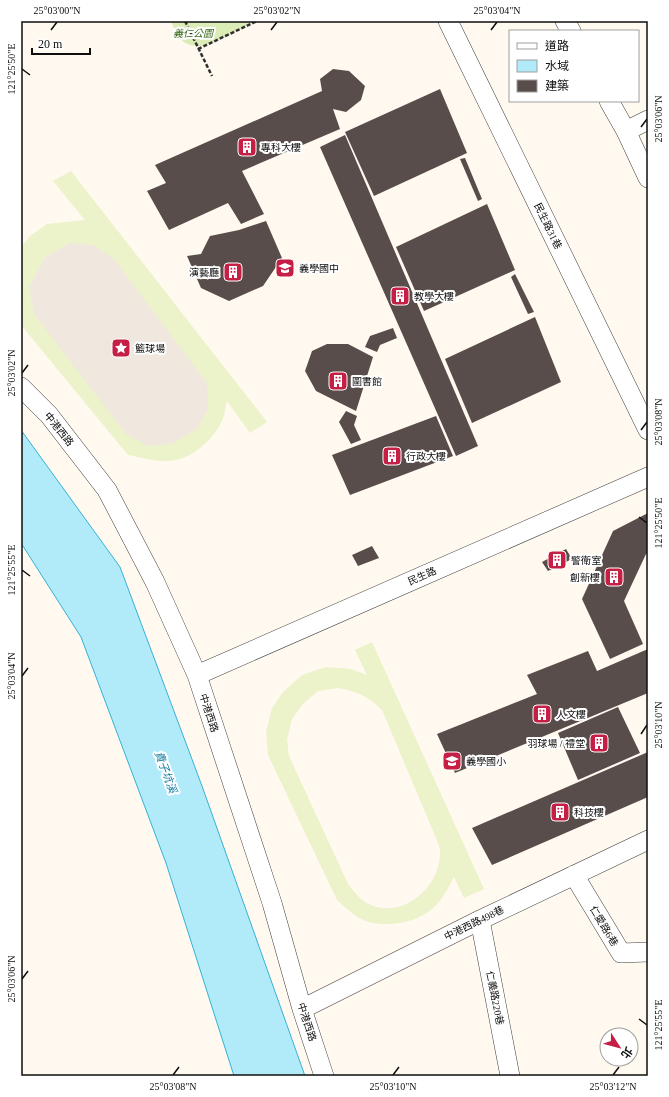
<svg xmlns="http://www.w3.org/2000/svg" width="669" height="1097" font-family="'Times New Roman','Noto Sans TC',serif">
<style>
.green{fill:#dcecb7}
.pitch{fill:#ecf2c9;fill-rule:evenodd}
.plaza{fill:#f0e8de}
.water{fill:#b1ebf9;stroke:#35b1d4}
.building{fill:#584d4a}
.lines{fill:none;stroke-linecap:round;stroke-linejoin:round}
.minor-casing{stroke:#414141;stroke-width:20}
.path{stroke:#303030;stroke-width:2.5;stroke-dasharray:4 2;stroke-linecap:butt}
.minor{stroke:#fff;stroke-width:19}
.ticks{fill:none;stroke:#0e0e0e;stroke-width:1.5}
.labels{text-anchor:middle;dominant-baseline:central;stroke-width:4;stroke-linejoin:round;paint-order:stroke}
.park-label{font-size:10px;font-style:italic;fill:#396a1b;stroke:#fff}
.poi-label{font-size:10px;fill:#0e0e0e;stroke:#fff;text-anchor:start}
.street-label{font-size:10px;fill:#0e0e0e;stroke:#fff}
.water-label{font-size:11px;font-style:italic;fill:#117ba0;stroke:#fff}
.neatline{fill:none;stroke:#0e0e0e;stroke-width:1.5}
.ticks-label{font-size:10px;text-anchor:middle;fill:#0e0e0e}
</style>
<rect width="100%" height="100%" fill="#fff9f0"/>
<path class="green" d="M171,21h86c-13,6 -46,25 -58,25 -5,0 -11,-1 -15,-4 -7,-5 -10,-14 -13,-21z"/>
<path class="pitch" d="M71,171l196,251 -17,11 -23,-32c-1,4 -2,10 -3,15 -9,24 -34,46 -60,45 -12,0 -25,-4 -36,-6l-107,-130v-78l9,-11 17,-12 38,-4 -32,-39zM69,243l-40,44 15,-29z
M372,642l112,247 -20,9 -10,-21c-5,9 -9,18 -16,26 -15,18 -46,25 -69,19 -12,-3 -23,-14 -32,-22l-69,-145 -2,-23 6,-24 11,-16 19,-17 24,-8 25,2 16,6 -12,-25zM338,688c20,4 30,8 44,22l54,128c2,5 5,12 4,18 -2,31 -34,61 -67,50 -11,-4 -18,-13 -25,-22l-59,-128 -2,-16 5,-21 11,-15 15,-13z"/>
<path class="plaza" d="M69,243l24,2 21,14 93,124 1,26 -11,20 -26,15 -23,2 -22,-12 -92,-120 -5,-27 15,-29z"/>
<path class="water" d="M21,430l99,137 82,219 103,290h-71l-68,-213 -85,-226 -60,-94z"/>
<path class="building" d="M333,69l16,2 16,15 -4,14 -15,12 -13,-3 7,20 -98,42 22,43 -23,10 -13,-21 -59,27 -22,-39 19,-8 -11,-18 167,-74 -2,-12z
M440,89l27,64 -93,43 -29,-64z
M345,135l133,311 -22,10 -136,-309z
M465,158l17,41 -4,2 -18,-42z
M487,204l28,66 -91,41 -28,-64z
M266,221l16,37 -19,28 -34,15 -28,-13 -14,-32 14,-2 9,-18 29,-6z
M515,274l19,38 -6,2 -17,-37z
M535,317l26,65 -89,41 -27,-64z
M393,328l4,10 -17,7 -3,7 -12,-5 5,-11z
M327,344h21l25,13 -17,54 -40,-20 -11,-20 7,-20z
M346,411l11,5 -3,9 7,15 -10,4 -12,-22z
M436,416l17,40 -103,39 -18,-40z
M648,513v40l-2,1 -22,47 19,43 -33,15 -28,-60 31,-68z
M372,546l7,12 -21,8 -6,-11z
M566,549l6,10 -24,12 -6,-9z
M648,649v44l-193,80 -18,-39 100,-40 -10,-19 61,-24 9,20z
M618,707l22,46 -62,27 -20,-47z
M648,752v45l-156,68 -20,-37z"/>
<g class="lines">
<g class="minor-casing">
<path id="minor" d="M448,21l200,409
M565,21l6,10
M609,101l17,30 22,47
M626,131l22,-11
M21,387l28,28 58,75 48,92 42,93 75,228 30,106 22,67
M197,675l451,-198
M574,875l47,78 27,-1
M480,920l30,156
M302,1009l178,-89 168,-80"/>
</g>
<path class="path" d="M185,21l27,55
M198,49l59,-28"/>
<use href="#minor" class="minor"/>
</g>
<path class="ticks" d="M51,30l6,-8M271,30l6,-8M491,30l6,-8M22,69l8,6M641,127l6,-8M22,373l6,-8M641,430l6,-8M639,517l8,6M22,570l8,6M22,676l6,-8M641,734l6,-9M22,979l6,-8M639,1019l8,6M173,1075l6,-8M393,1075l6,-8M613,1075l6,-8"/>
<defs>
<g id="building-square" transform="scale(1)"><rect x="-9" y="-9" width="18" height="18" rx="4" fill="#c61f45" stroke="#fff"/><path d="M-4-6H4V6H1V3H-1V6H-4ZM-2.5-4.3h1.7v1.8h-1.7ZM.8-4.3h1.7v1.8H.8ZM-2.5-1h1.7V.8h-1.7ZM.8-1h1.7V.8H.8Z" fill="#fff"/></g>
<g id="school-square" transform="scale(1)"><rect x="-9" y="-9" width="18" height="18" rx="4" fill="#c61f45" stroke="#fff"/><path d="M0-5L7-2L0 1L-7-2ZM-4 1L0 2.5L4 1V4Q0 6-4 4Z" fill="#fff"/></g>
<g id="sight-square" transform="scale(1)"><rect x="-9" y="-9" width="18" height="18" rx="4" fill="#c61f45" stroke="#fff"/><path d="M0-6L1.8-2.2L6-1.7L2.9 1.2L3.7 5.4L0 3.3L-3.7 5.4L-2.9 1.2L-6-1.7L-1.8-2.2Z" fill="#fff"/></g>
</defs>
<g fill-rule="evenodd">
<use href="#building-square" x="247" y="147"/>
<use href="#school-square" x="285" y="268"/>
<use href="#building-square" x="233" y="272"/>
<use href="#building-square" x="400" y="296"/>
<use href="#sight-square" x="121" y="348"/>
<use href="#building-square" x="338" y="381"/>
<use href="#building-square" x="392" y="456"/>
<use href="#building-square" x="557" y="560"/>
<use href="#building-square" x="614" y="577"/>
<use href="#building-square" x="542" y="714"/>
<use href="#building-square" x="599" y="743"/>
<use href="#school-square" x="452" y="761"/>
<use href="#building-square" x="560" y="812"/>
</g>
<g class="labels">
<g class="park-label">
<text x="193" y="33">義仁公園</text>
</g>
<g class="poi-label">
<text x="261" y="147">專科大樓</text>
<text x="299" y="268">義學國中</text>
<text x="219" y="272" text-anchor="end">演藝廳</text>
<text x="414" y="296">教學大樓</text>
<text x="135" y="348">籃球場</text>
<text x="352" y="381">圖書館</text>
<text x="406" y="456">行政大樓</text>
<text x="571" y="560">警衛室</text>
<text x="600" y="577" text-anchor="end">創新樓</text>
<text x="556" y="714">人文樓</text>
<text x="585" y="743" text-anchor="end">羽球場 / 禮堂</text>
<text x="466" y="761">義學國小</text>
<text x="574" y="812">科技樓</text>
</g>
<g class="street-label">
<text transform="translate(548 226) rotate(64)">民生路31巷</text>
<text transform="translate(59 429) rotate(51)">中港西路</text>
<text transform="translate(422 576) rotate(-24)">民生路</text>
<text transform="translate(209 713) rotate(72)">中港西路</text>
<text transform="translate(474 923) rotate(-26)">中港西路498巷</text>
<text transform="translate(604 926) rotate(59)">仁愛路6巷</text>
<text transform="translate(495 998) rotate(79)">仁義路220巷</text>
<text transform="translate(307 1022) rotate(72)">中港西路</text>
</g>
<g class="water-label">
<text transform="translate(166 772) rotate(70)">貴子坑溪</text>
</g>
</g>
<rect width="669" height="1097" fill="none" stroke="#ffffff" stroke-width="44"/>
<rect x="509" y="30" width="130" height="72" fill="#ffffff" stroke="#9f9f9f"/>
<rect x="517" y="43" width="20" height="6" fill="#ffffff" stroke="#9f9f9f"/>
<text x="545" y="50" font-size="12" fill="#0e0e0e">道路</text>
<rect x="517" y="60" width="20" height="12" fill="#b1ebf9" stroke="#9f9f9f"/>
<text x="545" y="70" font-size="12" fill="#0e0e0e">水域</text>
<rect x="517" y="80" width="20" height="12" fill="#584d4a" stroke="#9f9f9f"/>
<text x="545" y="90" font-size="12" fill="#0e0e0e">建築</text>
<g transform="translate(619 1047) rotate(126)"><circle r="19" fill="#ffffff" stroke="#9f9f9f"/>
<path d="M0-3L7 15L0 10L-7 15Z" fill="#c61f45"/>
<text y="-6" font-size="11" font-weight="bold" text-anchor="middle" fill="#0e0e0e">北</text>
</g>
<path d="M32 48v6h58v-6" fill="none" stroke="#0e0e0e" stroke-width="2"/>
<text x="38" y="48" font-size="12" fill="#0e0e0e" stroke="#ffffff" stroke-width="3" paint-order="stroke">20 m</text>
<rect x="22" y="22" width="625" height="1053" class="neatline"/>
<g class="ticks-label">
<text x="57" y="14">25°03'00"N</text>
<text x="277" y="14">25°03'02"N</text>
<text x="497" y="14">25°03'04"N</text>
<text transform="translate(11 69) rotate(-90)" y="4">121°25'50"E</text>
<text transform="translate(658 119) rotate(-90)" y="4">25°03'06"N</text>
<text transform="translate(11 373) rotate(-90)" y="4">25°03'02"N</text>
<text transform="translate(658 422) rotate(-90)" y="4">25°03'08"N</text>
<text transform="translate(658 523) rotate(-90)" y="4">121°25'50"E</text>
<text transform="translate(11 570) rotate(-90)" y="4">121°25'55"E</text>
<text transform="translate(11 676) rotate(-90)" y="4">25°03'04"N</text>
<text transform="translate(658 725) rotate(-90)" y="4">25°03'10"N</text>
<text transform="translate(11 979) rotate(-90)" y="4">25°03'06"N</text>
<text transform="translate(658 1025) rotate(-90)" y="4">121°25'55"E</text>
<text x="173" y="1090">25°03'08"N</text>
<text x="393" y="1090">25°03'10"N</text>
<text x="613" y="1090">25°03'12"N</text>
</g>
</svg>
